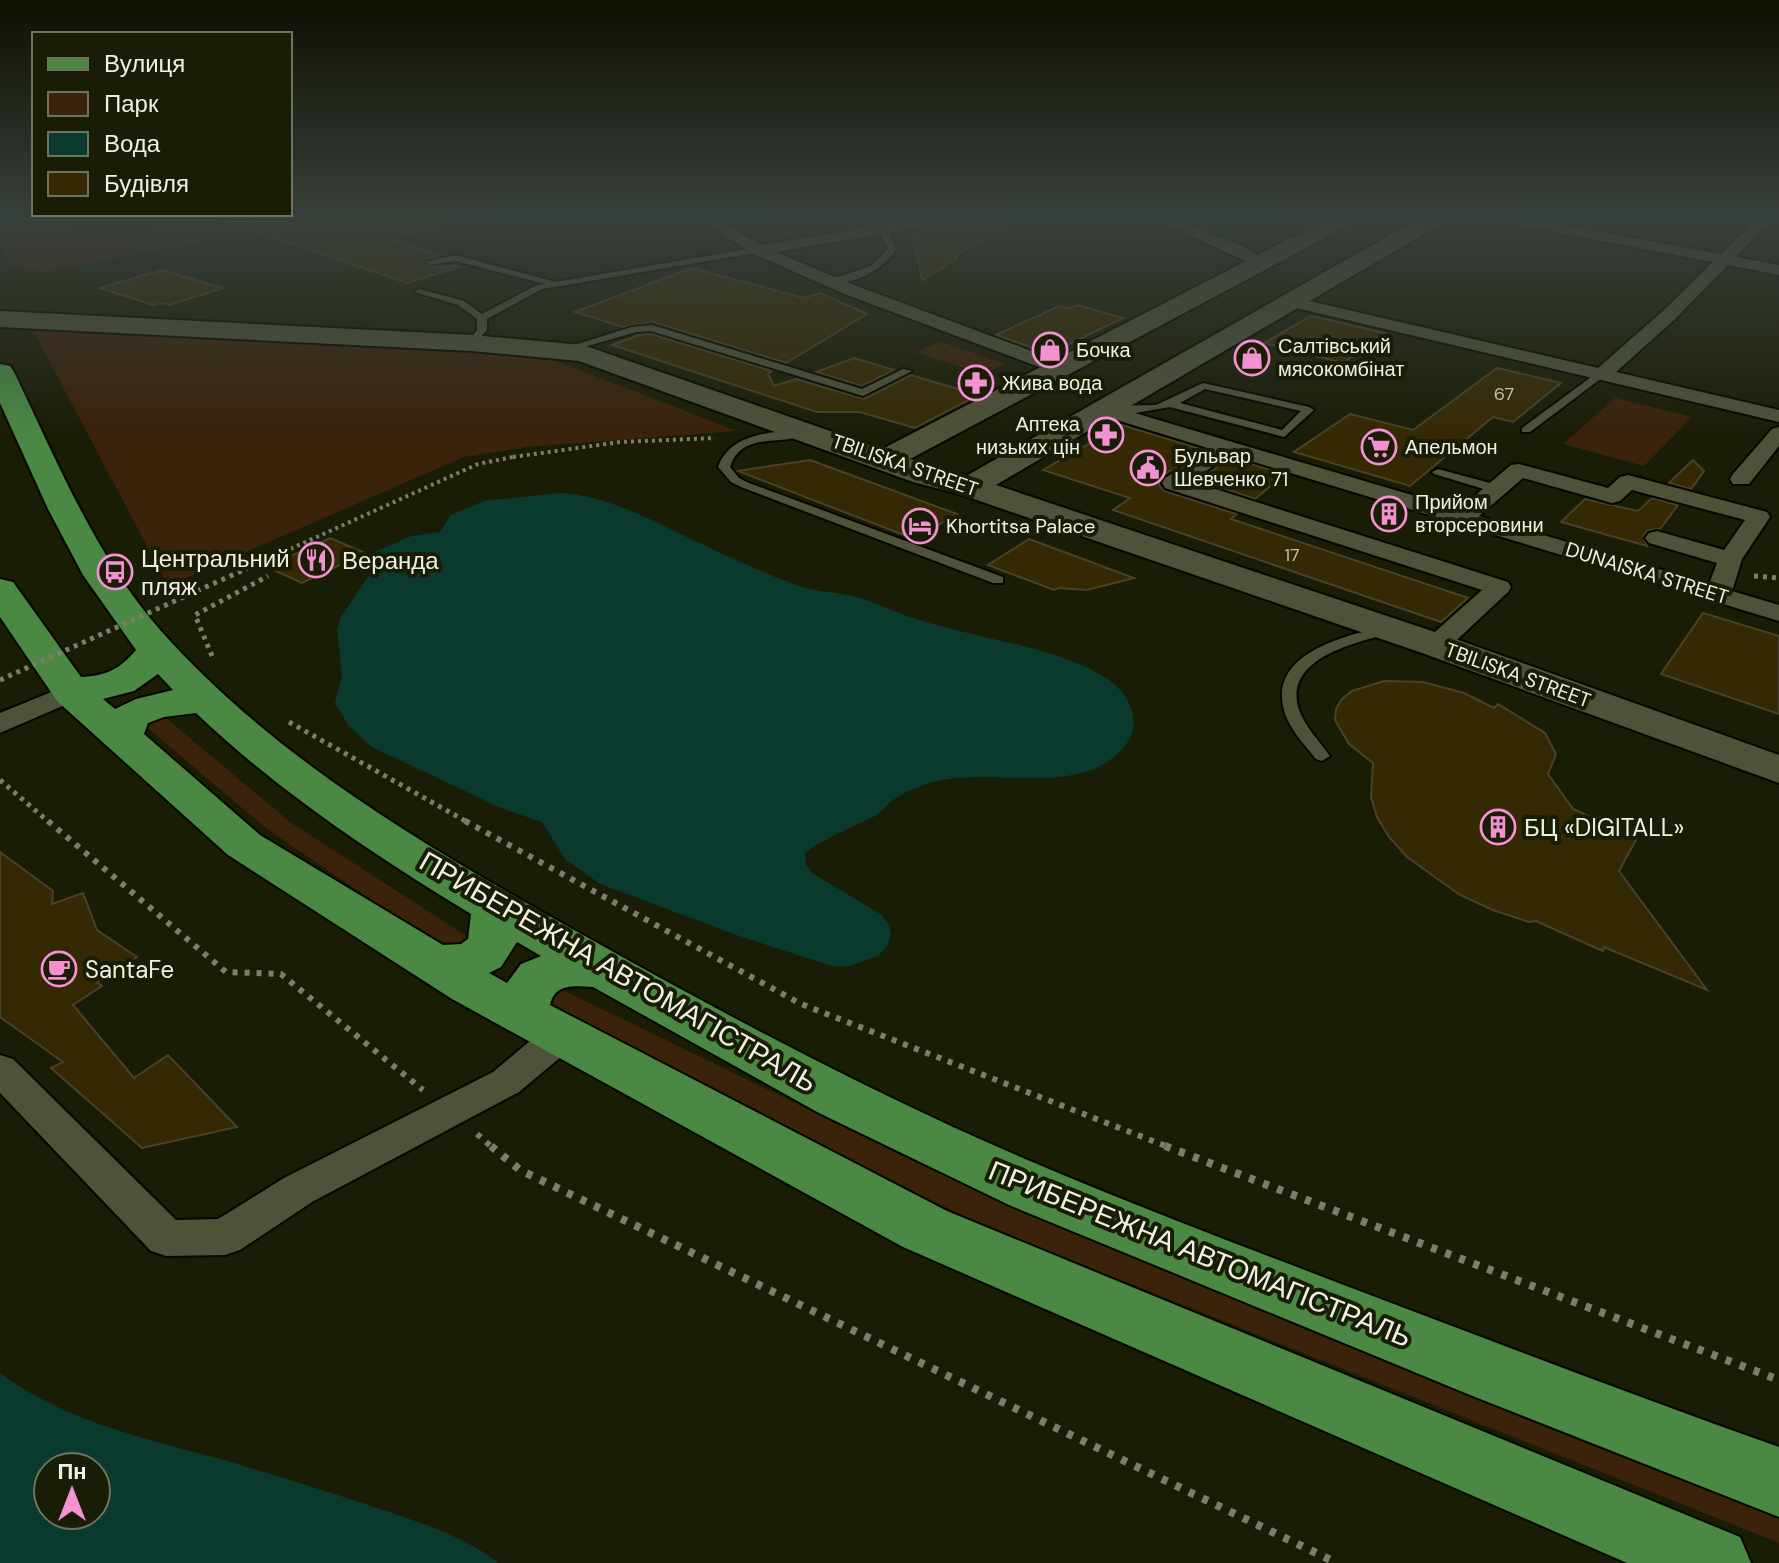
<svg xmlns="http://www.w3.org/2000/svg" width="1779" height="1563" font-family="'DM Sans',sans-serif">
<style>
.green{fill:#3a220b}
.water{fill:#093a2d;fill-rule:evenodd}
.building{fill:#352903;stroke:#4a4129;stroke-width:2}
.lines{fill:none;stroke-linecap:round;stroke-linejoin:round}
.lane-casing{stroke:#050700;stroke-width:4}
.street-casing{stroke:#050700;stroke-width:4}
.secondary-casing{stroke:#050700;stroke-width:4}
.primary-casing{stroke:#050700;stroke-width:4}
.path-far3{stroke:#7b7e6b;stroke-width:4;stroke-dasharray:3 4;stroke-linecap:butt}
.path-far2{stroke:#7b7e6b;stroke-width:5;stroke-dasharray:4 5;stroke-linecap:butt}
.path-far1{stroke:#7b7e6b;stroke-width:6;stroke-dasharray:5 7;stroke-linecap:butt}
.path{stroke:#7b7e6b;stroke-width:8;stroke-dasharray:6 9;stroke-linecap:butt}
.lane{fill:#4e5239;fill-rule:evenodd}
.street{fill:#4e5239;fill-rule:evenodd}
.secondary{fill:#4e5239;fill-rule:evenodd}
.primary{fill:#4a8844;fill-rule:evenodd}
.path-bridge-far1{stroke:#7b7e6b;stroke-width:4;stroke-dasharray:3 4;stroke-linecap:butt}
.path-bridge{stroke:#7b7e6b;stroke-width:5;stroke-dasharray:4 5;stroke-linecap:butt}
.labels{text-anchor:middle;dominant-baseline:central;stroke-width:8;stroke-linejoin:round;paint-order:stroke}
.far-number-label{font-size:18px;fill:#c0bfaa}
.far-poi-label{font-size:20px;fill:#eef1e2;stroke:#1a1d06;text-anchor:start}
.far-street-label{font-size:20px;fill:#eef1e2;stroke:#1a1d06}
.poi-label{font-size:24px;fill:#eef1e2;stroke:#1a1d06;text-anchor:start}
.near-street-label{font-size:28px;fill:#eef1e2;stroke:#1a1d06}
</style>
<rect width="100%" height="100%" fill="#1a1d06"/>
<path class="green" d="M0,216h66l4,15 24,5 91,-8 5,-9 8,-3 58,16 -212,40 -34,-4 -10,-24z
M83,328l463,29 191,74 -210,16 -63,10 -296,129 -134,-254z
M940,342l66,22 -24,10 -67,-22z
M1615,398l77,19 -48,49 -81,-22z
M154,708l136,114 192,124 -24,13 -191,-130 -131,-111z
M548,983l402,195 186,79 643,248v38l-766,-306 -121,-53 -360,-181z"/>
<path class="water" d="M560,493c52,3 95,30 142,51 31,15 62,29 94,41 19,7 41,7 60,12 17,4 34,13 51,19 17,6 35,10 53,15 48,13 106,20 149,49 20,14 33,41 18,63 -40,56 -128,25 -184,37 -17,3 -36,10 -50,20 -7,5 -11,12 -18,16 -24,12 -49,21 -70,37l1,11 6,9 70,42 7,10 2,11 -4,10 -9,10 -29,10h-17l-93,-30 -139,-52 -35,-25 -23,-37 -41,-14 -129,-61 -24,-22 -13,-22 7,-27 -5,-46 4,-13 34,-51v-14l36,-16 29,-4 11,-17 33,-14z
M0,1373c64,48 144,65 220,86 55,16 109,33 163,51 39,13 83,27 115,53h-498zM48,1467h48v48h-48z"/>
<path class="building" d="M225,216h217l1,7 -54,16 51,17 -16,4 4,7 34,-1 -55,17 -183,-62z
M1012,221l-56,34 1,4 -35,21 -10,-48z
M692,268l112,30 16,-5 47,21 -81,49 -133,-41 -30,5 -48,-15z
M161,270l11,3 51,15 -53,17 -7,-2 -10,2 -53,-17z
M1077,305l46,13 -74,36 -53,-19 63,-29 9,3z
M1311,316l19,4 54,13 -41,30 -79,-20z
M651,334l121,37 -4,3 6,12 22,-7 68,20 47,-24 67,20 -63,33 -55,-16h-43l-205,-67 27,-10z
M854,358l40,12 -32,16 -46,-14z
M1497,368l64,15 -48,39 -20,-5 -83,69 -116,-34 56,-38 63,16z
M1122,425l82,25 -42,26 -3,9 5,6 73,23 -6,5 237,79 -27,24 -328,-112 17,-12 -87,-28z
M1231,458l54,16 -30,25 -58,-19z
M810,460l147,54 -43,25 -176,-68z
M1693,460l11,11 -13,18 -22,-6z
M1652,498l26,7 -18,24 -12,1 -5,6 4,10 -86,-24 24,-23 53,12z
M330,538l35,15 -63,30 -35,-16z
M1029,539l105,39 -47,12 -28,-2 -5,2 -66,-25z
M1703,613l76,23v78l-118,-40z
M1384,681l39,1 41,11 30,15 4,-4 47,29 11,21 -8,20 25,35 64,29 -18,33 88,119 -103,-43 -1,4 -67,-30 -7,1 -36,-12 -33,-15 -53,-38 -18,-20 -12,-20 -6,-20 2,-34 -24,-19 -14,-24 1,-11 6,-10 10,-8z
M0,852l53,39 -1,13 31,-11 14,37 40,27 -40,25 5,4 -29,19 61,73 34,-23 69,72 -95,21 -91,-80 12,-6 -63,-45z"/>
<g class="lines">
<g class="lane-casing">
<path id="lane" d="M680,216h88l-61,6z
M829,216c25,-1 58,6 67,33 -14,22 -41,35 -67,35v-4l42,-14 17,-17c-8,-27 -38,-24 -59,-33z
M758,247l4,3 -1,2 -219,37 -55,30v11l-15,16 -5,-3 10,-13v-11l-19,-14 -43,-13 4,-3 45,12 18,13 55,-29 8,-1 -90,-23 -25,4 -4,-3 29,-7 101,27z
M652,325l210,64 41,-20 9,2 -49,25 -212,-65 -15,1 -73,21 -5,-3 74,-23z
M1598,372l9,2 -77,58h-8v-4z
M1203,383l106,24 5,3 -30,27 -114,-30 -35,6 -29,-1 -5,-3 5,-3 50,-1zM1205,389l96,22 -19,19 -102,-27z
M792,430h10l5,3c-23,15 -65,-4 -77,34l9,11 10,5 254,94v6h-10l-252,-96 -10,-5 -13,-15c11,-31 46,-34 74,-37z
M1438,469l63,17 2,3 -6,4 -63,-19 -2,-2z
M1387,626l7,4 -2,3c-35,9 -110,25 -93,77 7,18 20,31 31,46l-8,5 -6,-2c-12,-15 -29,-32 -33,-53 -11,-55 66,-71 104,-80z"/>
</g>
<g class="street-casing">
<path id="street" d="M694,216h17l50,29 180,-29h33l-7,4 -191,32 78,33 215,80 2,4 -2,4h-14l-213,-80 -90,-40z
M1149,216h19l77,31 23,16 -8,5z
M1484,216h29l208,38 39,-38h15l-39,41 43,8v10l-51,-10 -53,54 -59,53 163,38v12l-487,-115 -9,-5 9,-5 306,71 65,-57 50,-49 -222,-42z
M1101,403l358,106 52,-44 8,-1 89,24 12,-11 8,-2 139,37 3,5 -28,42 -10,32 47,14v16l-548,-166 -41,26 318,101 3,5 -3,5 -63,59h-18l-4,-6 4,-6 55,-49 -317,-102 -3,-5 3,-5 46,-29 -117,-36 -3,-4zM1523,478l89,25 8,-2 12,-11 113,30 -21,30 -67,-19 -8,2 -4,5 4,5 68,20 -8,21 -230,-68z
M1779,427v19l-30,38h-16l-3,-5 3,-5 39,-45z
M71,684l10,2 4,6 -4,6 -81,35v-20z
M562,1021l13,4 5,10 -5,10 -56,47 -207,110 -72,48 -15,5 -59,1 -15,-5 -151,-158v-38l13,4 163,161 42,-1 66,-41 209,-106 56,-47z"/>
</g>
<g class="secondary-casing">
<path id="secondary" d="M1333,216h27l-3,5 -447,238 56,17 457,-260h26l-3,5 -450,264 454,152 329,118v28l-357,-130 -463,-159 -46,-12 -334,-121 -107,-10 -472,-24v-16l472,24 111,10 299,104z"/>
</g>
<g class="primary-casing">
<path id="primary" d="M0,364l10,2 4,6c43,89 81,184 147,259 117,131 271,219 422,304 121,68 244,134 370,192 129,59 263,109 396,160 143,54 286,109 430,160v70l-309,-122 -461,-190 -190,-92 -226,-126c-19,-1 -38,-4 -43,18l397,206 793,326 11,26h-124l-724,-316 -451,-248 -224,-144 -171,-154 -57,-84v-38l13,3 68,95c25,-1 39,-8 55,-27l-53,-75 -35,-66 -48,-106zM158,674l15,16 -37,9 -21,10 -12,-10 31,-8zM196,713c83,79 178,142 275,201l-3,25 -7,5 -18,1 -183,-110 -116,-101 4,-11 16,-6zM517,942l24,14 -20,8 -14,19 -18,-10 12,-6z"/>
</g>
<path class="path-far3" d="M513,457l107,-15 95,-4"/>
<path class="path-far2" d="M1754,576l25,2
M212,656l-17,-41 73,-39
M289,722l180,101
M0,780l50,43"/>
<path class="path-far1" d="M48,821l178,151 55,2 142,116
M465,821l336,183 370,144
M477,1134l16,14"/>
<path class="path" d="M491,1146l29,24 817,393
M1165,1146l614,234"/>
<use href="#lane" class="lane"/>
<use href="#street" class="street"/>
<use href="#secondary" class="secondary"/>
<use href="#primary" class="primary"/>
<path class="path-bridge-far1" d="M246,569l232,-105 35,-7"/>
<path class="path-bridge" d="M0,680l250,-113"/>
</g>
<linearGradient id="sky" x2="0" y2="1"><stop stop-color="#0e1003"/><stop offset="0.5" stop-color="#38403b"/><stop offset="1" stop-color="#38403b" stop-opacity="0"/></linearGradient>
<rect width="1779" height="435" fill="url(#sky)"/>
<defs>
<g id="shop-ring" transform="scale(1.8)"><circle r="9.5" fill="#1a1d06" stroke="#f491d3" stroke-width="1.5"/><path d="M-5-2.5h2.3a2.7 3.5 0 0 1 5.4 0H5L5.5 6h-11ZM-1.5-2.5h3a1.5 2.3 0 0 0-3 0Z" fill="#f491d3"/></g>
<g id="pharmacy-ring" transform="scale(1.8)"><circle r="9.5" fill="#1a1d06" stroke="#f491d3" stroke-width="1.5"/><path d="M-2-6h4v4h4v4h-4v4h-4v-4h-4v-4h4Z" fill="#f491d3"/></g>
<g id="supermarket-ring" transform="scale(1.8)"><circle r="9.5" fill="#1a1d06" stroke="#f491d3" stroke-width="1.5"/><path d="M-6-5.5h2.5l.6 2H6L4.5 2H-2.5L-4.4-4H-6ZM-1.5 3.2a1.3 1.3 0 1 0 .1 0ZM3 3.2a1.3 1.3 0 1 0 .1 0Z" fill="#f491d3"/></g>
<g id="civic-ring" transform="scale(1.8)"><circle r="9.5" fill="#1a1d06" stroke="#f491d3" stroke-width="1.5"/><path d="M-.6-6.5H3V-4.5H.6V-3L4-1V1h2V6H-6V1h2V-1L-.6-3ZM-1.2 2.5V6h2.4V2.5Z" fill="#f491d3"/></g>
<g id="building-ring" transform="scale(1.8)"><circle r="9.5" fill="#1a1d06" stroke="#f491d3" stroke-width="1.5"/><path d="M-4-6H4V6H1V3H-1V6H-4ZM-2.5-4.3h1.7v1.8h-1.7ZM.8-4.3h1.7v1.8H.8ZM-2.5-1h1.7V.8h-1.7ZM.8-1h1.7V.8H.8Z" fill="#f491d3"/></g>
<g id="hotel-ring" transform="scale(1.8)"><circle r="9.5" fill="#1a1d06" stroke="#f491d3" stroke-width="1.5"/><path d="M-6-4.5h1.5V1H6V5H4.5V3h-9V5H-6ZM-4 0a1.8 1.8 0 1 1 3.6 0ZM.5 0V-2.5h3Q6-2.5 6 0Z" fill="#f491d3"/></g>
<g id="restaurant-ring" transform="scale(1.8)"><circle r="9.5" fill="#1a1d06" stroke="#f491d3" stroke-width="1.5"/><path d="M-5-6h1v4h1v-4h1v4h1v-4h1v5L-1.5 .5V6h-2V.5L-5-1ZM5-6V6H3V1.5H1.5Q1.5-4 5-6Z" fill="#f491d3"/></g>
<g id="bus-ring" transform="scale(1.8)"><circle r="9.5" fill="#1a1d06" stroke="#f491d3" stroke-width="1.5"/><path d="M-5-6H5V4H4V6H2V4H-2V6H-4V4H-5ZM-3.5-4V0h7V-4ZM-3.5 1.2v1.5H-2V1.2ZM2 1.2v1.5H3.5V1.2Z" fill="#f491d3"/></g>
<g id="cafe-ring" transform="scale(1.8)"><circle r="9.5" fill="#1a1d06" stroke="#f491d3" stroke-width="1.5"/><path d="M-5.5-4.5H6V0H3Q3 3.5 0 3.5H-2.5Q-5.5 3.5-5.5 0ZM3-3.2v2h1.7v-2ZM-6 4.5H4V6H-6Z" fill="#f491d3"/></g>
</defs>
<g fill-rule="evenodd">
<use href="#shop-ring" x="1050" y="350"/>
<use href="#shop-ring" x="1252" y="358"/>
<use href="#pharmacy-ring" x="976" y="383"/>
<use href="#pharmacy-ring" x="1106" y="435"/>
<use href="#supermarket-ring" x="1379" y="447"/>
<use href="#civic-ring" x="1148" y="468"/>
<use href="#building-ring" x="1389" y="514"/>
<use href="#hotel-ring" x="920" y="526"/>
<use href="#restaurant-ring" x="316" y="560"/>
<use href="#bus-ring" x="115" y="572"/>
<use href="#building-ring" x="1498" y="827"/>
<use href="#cafe-ring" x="59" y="969"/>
</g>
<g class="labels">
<g class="far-number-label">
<text x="1504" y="394">67</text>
<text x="1292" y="555">17</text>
</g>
<g class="far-poi-label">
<text x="1278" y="346">Салтівський<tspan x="1278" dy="23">мясокомбінат</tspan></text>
<text x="1076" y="350">Бочка</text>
<text x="1002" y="383">Жива вода</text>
<text x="1080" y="424" text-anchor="end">Аптека<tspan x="1080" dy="23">низьких цін</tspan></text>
<text x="1405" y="447">Апельмон</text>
<text x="1174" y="456">Бульвар<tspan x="1174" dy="23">Шевченко 71</tspan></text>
<text x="1415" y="502">Прийом<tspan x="1415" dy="23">вторсеровини</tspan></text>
<text x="946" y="526">Khortitsa Palace</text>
</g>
<g class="far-street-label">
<text transform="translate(905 465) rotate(19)">TBILISKA STREET</text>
<text transform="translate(1647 573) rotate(17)">DUNAISKA STREET</text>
<text transform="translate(1518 675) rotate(20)">TBILISKA STREET</text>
</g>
<g class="poi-label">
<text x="141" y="558">Центральний<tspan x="141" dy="28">пляж</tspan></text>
<text x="342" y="560">Веранда</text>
<text x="1524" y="827">БЦ «DIGITALL»</text>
<text x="85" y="969">SantaFe</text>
</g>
<g class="near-street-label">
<text transform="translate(618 972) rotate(30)">ПРИБЕРЕЖНА АВТОМАГІСТРАЛЬ</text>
<text transform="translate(1200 1254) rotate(22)">ПРИБЕРЕЖНА АВТОМАГІСТРАЛЬ</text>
</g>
</g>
<rect x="32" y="32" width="260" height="184" fill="#1a1d06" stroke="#6f725e" stroke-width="2"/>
<rect x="48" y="58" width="40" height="12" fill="#4a8844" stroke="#6f725e" stroke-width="2"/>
<text x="104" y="72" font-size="24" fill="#eef1e2">Вулиця</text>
<rect x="48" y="92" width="40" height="24" fill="#3a220b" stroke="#6f725e" stroke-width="2"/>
<text x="104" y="112" font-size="24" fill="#eef1e2">Парк</text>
<rect x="48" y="132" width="40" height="24" fill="#093a2d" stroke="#6f725e" stroke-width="2"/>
<text x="104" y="152" font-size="24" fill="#eef1e2">Вода</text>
<rect x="48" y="172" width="40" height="24" fill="#352903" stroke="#6f725e" stroke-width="2"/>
<text x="104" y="192" font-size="24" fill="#eef1e2">Будівля</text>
<g transform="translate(72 1491)"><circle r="38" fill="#1a1d06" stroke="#6f725e" stroke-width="2"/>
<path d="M0-6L14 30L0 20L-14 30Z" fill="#f491d3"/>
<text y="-12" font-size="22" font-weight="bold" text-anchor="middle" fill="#eef1e2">Пн</text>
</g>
</svg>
